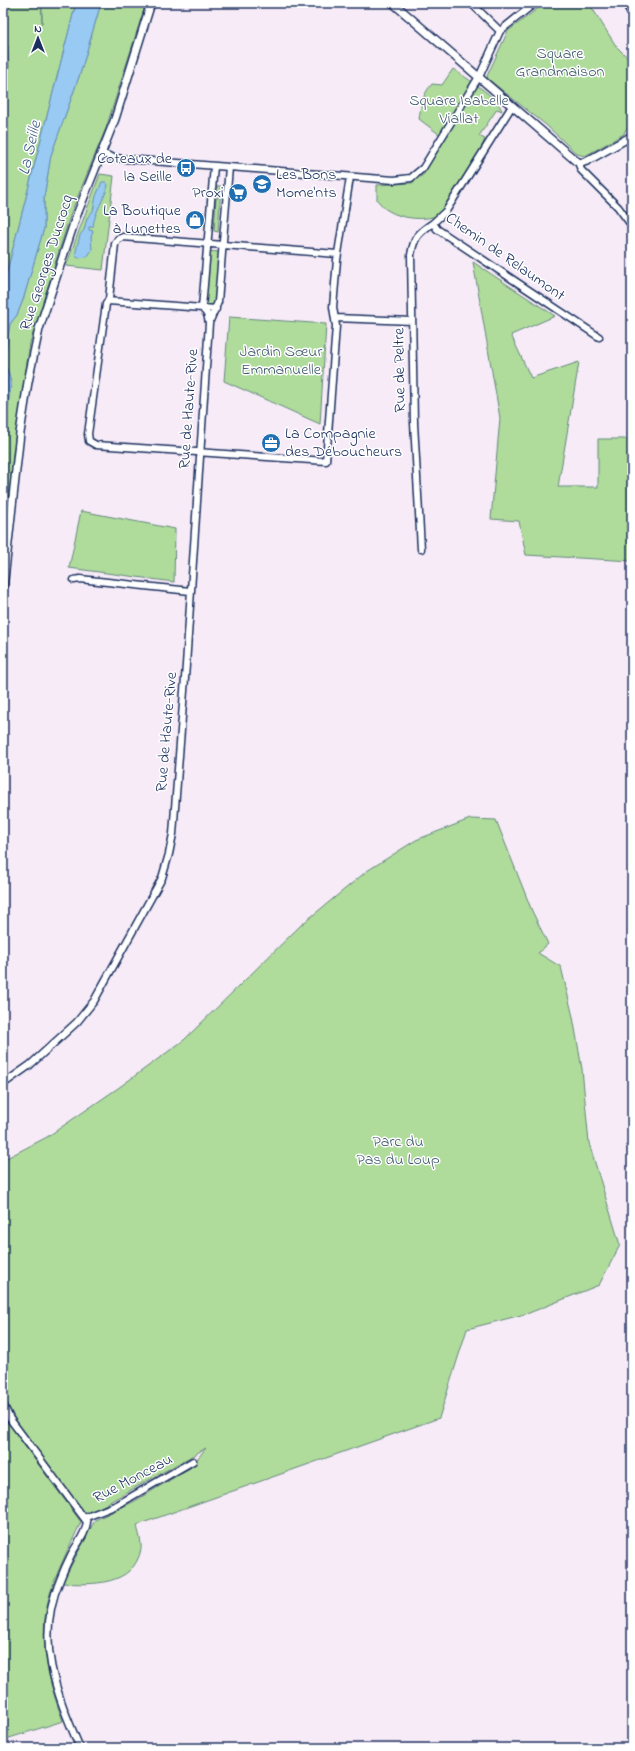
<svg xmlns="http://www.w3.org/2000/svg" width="635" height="1751" font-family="'Indie Flower',sans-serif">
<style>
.green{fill:#afdc9b;stroke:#65867c}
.water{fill:#98caf4;stroke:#668cb8}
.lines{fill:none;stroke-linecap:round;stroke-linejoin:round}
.minor-casing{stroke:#1b2f5e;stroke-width:9}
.tertiary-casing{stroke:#1b2f5e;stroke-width:10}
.minor{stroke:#fff;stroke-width:6}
.tertiary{stroke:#fff;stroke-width:7}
.labels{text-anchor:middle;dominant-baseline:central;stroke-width:3;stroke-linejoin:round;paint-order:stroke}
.park-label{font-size:16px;fill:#405a6d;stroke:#fff}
.poi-label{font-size:16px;fill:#1b2f5e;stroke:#fff;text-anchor:end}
.street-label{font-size:16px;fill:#1b2f5e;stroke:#fff}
.water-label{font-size:17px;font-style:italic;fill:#405e8b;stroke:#fff}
</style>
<rect width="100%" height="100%" fill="#f6ebf7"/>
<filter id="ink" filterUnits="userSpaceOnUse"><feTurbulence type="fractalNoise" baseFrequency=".025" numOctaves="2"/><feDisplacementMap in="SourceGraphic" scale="8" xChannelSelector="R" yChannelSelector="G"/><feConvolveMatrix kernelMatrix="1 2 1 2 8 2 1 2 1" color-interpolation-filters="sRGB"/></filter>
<g filter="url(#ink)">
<path class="green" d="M3,3h38l1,21v-21h34l-73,284v-217l6,-1 -1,-23 -5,1z
M101,3h45l-40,125 -35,85 -41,130 -17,110 -10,107v-121l8,-55 -2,-10 -5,-11 1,-15 5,-24 7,-9 6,-15 21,-72v-31l7,-42 30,-84z
M545,3h44l27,43 16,16v63l-6,4 -2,5 -39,22 -8,-2 -31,-29 -58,-46 -1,-3 21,-45z
M453,69c13,9 45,28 49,42l-5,-2 -18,27 6,3 -5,11 -41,65c-14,6 -37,4 -50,-4 -5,-2 -8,-7 -12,-11v-15l35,-2 12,-9 20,-36 -25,-19c2,-14 3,-24 13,-35l10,1z
M100,174l14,2 -11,94 -37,-4z
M217,186h4l-3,46 -4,-1 2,-33h2z
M209,251l10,1 -3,51 -3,3 -7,-1 -1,-3z
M473,262l82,54 -44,19 20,43 48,-16 -21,125h40v-48h34v122l-106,-6 -7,-34 -28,-2 9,-101z
M229,317l97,7 -6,100 -96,-43z
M81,511l94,18 -1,53 -105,-14z
M470,819l26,1 36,91 16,33 -10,9 23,14 12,50 9,52 7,74 31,102 -21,40 -70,28 -62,16 -28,89 -302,107c1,7 5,17 4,24 -7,37 -49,36 -79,34l33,-63 40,-19 55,-33 16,-20 -116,65 -8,-2 -67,-92 -12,-23v-236l44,-23 74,-51 63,-46 117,-115 66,-54 49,-31z
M3,1411l15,26 63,85c-12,26 -26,52 -33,79 -10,40 1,83 15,120l-60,19z"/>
<path class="water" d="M76,3h25l-20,68 -30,84 -7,42v31l-21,72 -6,15 -7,9 -6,39 5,11 2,10 -8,55v-152z
M102,182h4l2,3c-3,14 -14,27 -15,42h-4v3l4,1 -2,6 1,13 -5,7 -9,1 -3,-3 5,-20 4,-5 3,-12 6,-7 3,-15z"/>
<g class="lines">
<g class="minor-casing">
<path id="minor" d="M471,3l29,28
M625,3l7,11
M512,106l-66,105 -13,12 4,6 162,108
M101,153l13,5 280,22 17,-2 12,-10 57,-93 20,-44 35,-28
M578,162l3,8 37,37 14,19
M337,254l-214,-17 -5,2 -3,5 -6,55 -3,5 -18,130 1,7 7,4 230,16 10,-135 -3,-19 4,-47 13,-83
M108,301l108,8
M335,318l77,3
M209,323l9,-21 11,-135
M421,549l-7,-126 -3,-168c3,-18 7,-22 22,-32
M74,580l6,-1 110,12
M3,1084l27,-19 47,-43 17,-21 68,-123 7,-24 4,-20 13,-169 23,-342 -2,-9 -5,-6 12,-142
M3,1404l7,15 77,103c-1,13 -12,24 -17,35 -4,8 -7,15 -10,23 -26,59 -4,113 20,168
M84,1518l33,-13 76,-44"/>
</g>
<g class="tertiary-casing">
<path id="tertiary" d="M393,3l183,158 5,2 6,-2 45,-25
M3,589l17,-156 8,-51 11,-53 37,-112 39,-98 36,-116"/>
</g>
<use href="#minor" class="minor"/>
<use href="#tertiary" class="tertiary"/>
</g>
</g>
<defs>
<g id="bus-disc" transform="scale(1)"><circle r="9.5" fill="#1f6fb2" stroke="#fff"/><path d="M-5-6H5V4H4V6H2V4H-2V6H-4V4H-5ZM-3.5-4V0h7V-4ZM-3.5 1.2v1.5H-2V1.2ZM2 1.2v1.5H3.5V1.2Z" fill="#fff"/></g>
<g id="school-disc" transform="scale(1)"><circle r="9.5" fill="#1f6fb2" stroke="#fff"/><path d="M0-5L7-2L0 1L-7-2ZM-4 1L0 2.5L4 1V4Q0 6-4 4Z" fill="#fff"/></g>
<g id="supermarket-disc" transform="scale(1)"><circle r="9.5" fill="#1f6fb2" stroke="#fff"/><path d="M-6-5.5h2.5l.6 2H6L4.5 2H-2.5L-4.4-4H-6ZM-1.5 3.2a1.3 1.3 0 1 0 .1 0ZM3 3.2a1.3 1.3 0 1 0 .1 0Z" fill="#fff"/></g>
<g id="shop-disc" transform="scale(1)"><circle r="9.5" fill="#1f6fb2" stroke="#fff"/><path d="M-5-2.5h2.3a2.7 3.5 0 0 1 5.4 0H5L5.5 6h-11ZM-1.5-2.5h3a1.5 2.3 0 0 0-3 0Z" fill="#fff"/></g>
<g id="office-disc" transform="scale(1)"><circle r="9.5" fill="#1f6fb2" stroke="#fff"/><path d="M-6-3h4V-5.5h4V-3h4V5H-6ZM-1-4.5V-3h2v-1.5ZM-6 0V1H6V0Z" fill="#fff"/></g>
</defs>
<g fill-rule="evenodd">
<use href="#bus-disc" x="186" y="168"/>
<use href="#school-disc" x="262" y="184"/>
<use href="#supermarket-disc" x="238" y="193"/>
<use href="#shop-disc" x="195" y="220"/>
<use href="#office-disc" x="271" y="443"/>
</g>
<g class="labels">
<g class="park-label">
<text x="560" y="54">Square<tspan x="560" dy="18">Grandmaison</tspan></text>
<text x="459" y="101">Square Isabelle<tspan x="459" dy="18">Viallat</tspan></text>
<text x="281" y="352">Jardin Sœur<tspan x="281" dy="18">Emmanuelle</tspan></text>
<text x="398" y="1142">Parc du<tspan x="398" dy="18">Pas du Loup</tspan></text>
</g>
<g class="poi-label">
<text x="172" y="159">Coteaux de<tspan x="172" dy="18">la Seille</tspan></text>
<text x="276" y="175" text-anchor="start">Les Bons<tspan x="276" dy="18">Mome'nts</tspan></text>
<text x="224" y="193">Proxi</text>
<text x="181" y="211">La Boutique<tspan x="181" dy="18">à Lunettes</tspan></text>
<text x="285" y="434" text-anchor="start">La Compagnie<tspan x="285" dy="18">des Déboucheurs</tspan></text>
</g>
<g class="street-label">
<text transform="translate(505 257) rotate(35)">Chemin de Relaumont</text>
<text transform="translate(47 263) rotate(-72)">Rue Georges Ducrocq</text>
<text transform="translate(400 370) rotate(-91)">Rue de Peltre</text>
<text transform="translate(189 409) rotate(-86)">Rue de Haute-Rive</text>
<text transform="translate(167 732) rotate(-85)">Rue de Haute-Rive</text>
<text transform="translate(133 1479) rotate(-28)">Rue Monceau</text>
</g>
<g class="water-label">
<text transform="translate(30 148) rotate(-77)">La Seille</text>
</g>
</g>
<rect width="635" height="1751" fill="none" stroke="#fff" stroke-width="16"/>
<rect x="8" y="8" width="619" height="1735" fill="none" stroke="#1b2f5e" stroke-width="1.5" filter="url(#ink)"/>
<g transform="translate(38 38)" stroke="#ffffff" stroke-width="3" paint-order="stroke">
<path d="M0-3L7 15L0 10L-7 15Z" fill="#1b2f5e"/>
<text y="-6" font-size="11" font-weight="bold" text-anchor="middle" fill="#1b2f5e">N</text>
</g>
</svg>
